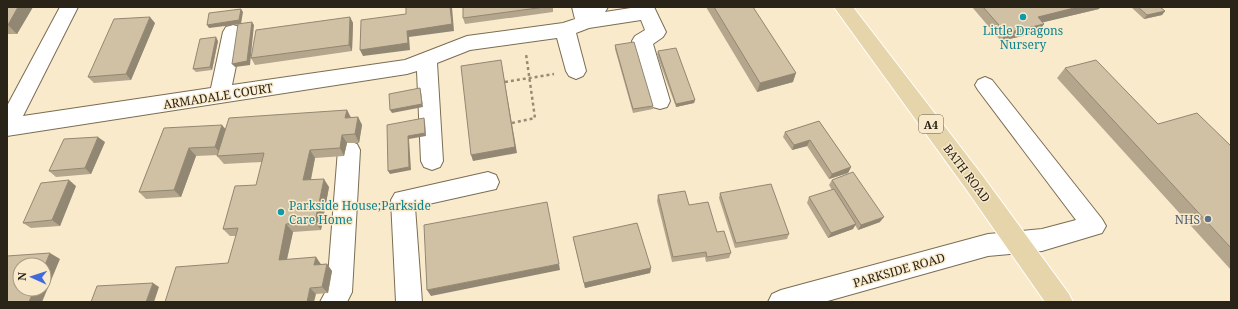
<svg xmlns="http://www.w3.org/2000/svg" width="1238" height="309" font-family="'Noto Serif',serif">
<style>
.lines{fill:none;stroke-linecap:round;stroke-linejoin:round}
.minor-casing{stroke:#7b6d52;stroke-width:2}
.major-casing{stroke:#fff;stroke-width:2}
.path{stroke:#968b76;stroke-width:2.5;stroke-dasharray:3 3;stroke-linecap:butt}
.minor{fill:#fff;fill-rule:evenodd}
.major{fill:#e6d5aa;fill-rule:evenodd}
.wall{fill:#b3a68d}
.shaded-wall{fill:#928773}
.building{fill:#d0c1a4;stroke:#928773}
.culture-dot{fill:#0f9aa8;stroke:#faeacc;stroke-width:1.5}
.service-dot{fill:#5c6f8a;stroke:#faeacc;stroke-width:1.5}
.labels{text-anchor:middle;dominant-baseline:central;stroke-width:3;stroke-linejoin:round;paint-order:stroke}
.shield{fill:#faeacc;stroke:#685f4e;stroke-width:1}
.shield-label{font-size:11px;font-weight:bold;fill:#292318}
.culture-label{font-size:12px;fill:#0d838f;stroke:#faeacc}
.street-label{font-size:12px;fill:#292318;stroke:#faeacc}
.service-label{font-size:12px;fill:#4e5e75;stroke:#faeacc;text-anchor:end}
</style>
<rect width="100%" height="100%" fill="#faeacc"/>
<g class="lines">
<g class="minor-casing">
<path id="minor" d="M60,7h18l-55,109 188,-28 12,-56 3,-5 7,-2 7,2 3,5 -11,53 173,-25 62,-24 96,-13 12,-4 -3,-12h36l-3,5 32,-5h17l12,25 -3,5 -10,7 17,57 -3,6 -7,2 -7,-2 -3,-6 -18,-60 3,-5 10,-6 -4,-10 -52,8 -13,5 10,38 -3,5 -7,3 -7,-3 -3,-5 -9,-33 -87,12 -33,13 6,98 -3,6 -8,3 -8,-3 -3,-6 -4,-90 -10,3 -400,62v-30z
M985,77l7,3 110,139 4,7 -4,7 -60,18 -54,5 -164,46h-56l4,-8 9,-4 207,-56 54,-5 34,-9 -98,-130 -3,-5 3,-5z
M349,141l8,3 3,6 -8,142 -5,10h-27l7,-13 11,-139 3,-6z
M488,172l8,3 3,7 -3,7 -81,18 7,95h-26l-5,-102 4,-7z"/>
</g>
<g class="major-casing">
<path id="major" d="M834,7h19l129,168 87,119 4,8h-28l-79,-113z"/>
</g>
<path class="path" d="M505,82l49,-8
M512,123l23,-5 -9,-64"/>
<use href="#minor" class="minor"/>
<use href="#major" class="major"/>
</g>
<path class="wall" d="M7,7h26l-16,27h-10z
M463,7h90v5l-88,12 -2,-6z
M706,7h47l40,75 -36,10z
M972,7h128l-1,2 -56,13 -4,10 -38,9z
M1131,7h29l5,4 -3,4 -18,4z
M350,17l3,6 -1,28 -97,14 -4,-7z
M155,23l-24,57 -37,3 -6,-6z
M218,41l-6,29 -16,2 -3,-3z
M615,45l38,61v3l-20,4 -18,-64z
M658,51l37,49 -1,3 -18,4 -19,-52z
M1065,68l93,56 73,22v124l-174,-192z
M347,110l4,7h7l4,8 -3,18h-12l-3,13 -29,2 -4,22 18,7 -8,43 -28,2 -6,28 29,-3 5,7h6l5,7 -4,22 -12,1 -88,-31 8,-27h-6l-7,-7 33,-44 6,-23 -38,2 -7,-8 1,-1 -22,1 -15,41 -35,2 -7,-7 25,-64 62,2z
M819,121l32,46 -3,6 -19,6 -22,-33 -15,4 -9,-13 2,-5z
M105,142l-14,32 -35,3 -7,-6z
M832,180l48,42 -22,8 -3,-5 -2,4 -25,9 -21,-35 2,-6 23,-7 -3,-5z
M76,186l-16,40 -29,2 -8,-5z
M720,193l69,41 -2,5 -52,9 -16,-50z
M658,195l31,10 28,27 14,21 -2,5 -23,4 -1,-5 -33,5 -15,-61z
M573,237l78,31 -1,5 -65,15 -11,-46z"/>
<path class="shaded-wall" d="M18,7h15l-16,27 -9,-9z
M450,7h2l2,24 -45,6 1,13 -47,6 -3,-6 47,-19z
M1078,7h22l-1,2 -67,16 6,-8z
M241,9l2,3 -2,12 -32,4 -2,-3z
M1165,11l-3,4 -18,4 3,-4z
M150,17l5,6 -24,57 -5,-6z
M350,17l3,6 -1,28 -3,-6z
M252,22l2,3 -4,40 -15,2 -3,-3z
M1044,24l-5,8 -38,9 5,-8z
M216,37l2,4 -6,29 -2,-3z
M502,66l15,87 -44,8 -2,-6z
M796,73l-3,9 -36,10 3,-9z
M420,88l1,4 2,15 -31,6 -2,-3z
M695,100l-1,3 -18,4v-3z
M347,110l4,9 -6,-1z
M358,117l4,8 -3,18 -4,-9z
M424,118l1,4 1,14 -17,3 2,31 -21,4 -2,-3 20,-35z
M222,125l6,7 -7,22 -6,-7z
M342,135l5,8 -3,13 -4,-8z
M98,137l7,5 -14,32 -6,-6z
M810,140l-3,6 -15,4 2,-5z
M189,148l7,8 -15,41 -7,-7z
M310,150l5,8 -6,30 -6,-8z
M851,167l-3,6 -19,6 3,-5z
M324,179l5,8 -8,43 -6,-8z
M69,180l7,6 -16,40 -8,-6z
M884,217l-4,5 -22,8 3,-5z
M286,224l7,8 -8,35 -6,-7z
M856,224l-3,5 -25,9 3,-5z
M50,253l10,6 -18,43h-13l5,-13h10v-22z
M316,257l5,8h-7z
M327,264l5,7 -4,22 -6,-6z
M559,264l1,6 -129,26 -4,-6z
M651,268l-1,5 -65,15 -1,-5z
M153,283l6,4 -5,15h-8z
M310,288l6,6 -2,8h-7z"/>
<path class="building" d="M7,7h11l-10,18h-1z
M406,7h44l2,17 -45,7 1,12 -48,7 1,-30 45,-6z
M463,7h82l-82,11z
M714,7h39l43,66 -36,10z
M983,7h95l-40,10 6,7 -38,9z
M1138,7h22l5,4 -18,4z
M241,9l-2,11 -32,5 2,-12z
M150,17l-24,57 -38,3 26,-58z
M350,17l-1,28 -98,13 5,-28z
M252,22l-5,39 -15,3 6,-40z
M216,37l-6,30 -17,2 7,-30z
M634,42l19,64 -20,3 -18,-64z
M676,48l19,52 -19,4 -18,-53z
M501,60l14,87 -44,8 -10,-89z
M1096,60l62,64 39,-11 34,33v102l-166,-180z
M420,88l2,16 -32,6 -1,-16z
M347,110l-2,8 13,-1 -3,17 -13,1 -2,13 -30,2 -7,30 21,-1 -9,43 -29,2 -7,36 37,-3 -2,8 13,-1 -5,23 -12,1 -3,14h-142l11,-35 52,-4 10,-35 -15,1 12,-43 21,-1 8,-32 -47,3 12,-38z
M424,118l1,15 -17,3 1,31 -21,4 -1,-46z
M819,121l32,46 -19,7 -22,-34 -16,5 -9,-13z
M222,125l-7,22 -26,1 -15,42 -35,2 25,-64z
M98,137l-13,31 -36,3 15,-32z
M853,172l31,45 -23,8 -29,-45z
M69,180l-17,40 -29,3 18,-40z
M771,184l18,50 -53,9 -16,-50z
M834,189l22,35 -25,9 -22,-36z
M685,191l4,14 19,-3 9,30 7,-1 7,22 -24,4 -1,-5 -33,5 -15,-62z
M547,202l12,62 -132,26 -3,-65z
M637,223l14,45 -67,15 -11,-46z
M50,253l-6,14v-2h-24v24h14l-5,13h-22v-46z
M153,283l-7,19h-55l6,-16z"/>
<g class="culture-dot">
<circle cx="1023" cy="17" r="4"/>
<circle cx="281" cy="212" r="4"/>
</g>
<circle class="service-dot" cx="1208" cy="219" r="4"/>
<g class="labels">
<rect class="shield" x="919" y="115" width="24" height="18" rx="3"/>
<g class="shield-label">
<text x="931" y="124">A4</text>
</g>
<g class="culture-label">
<text x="1023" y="30">Little Dragons<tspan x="1023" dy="14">Nursery</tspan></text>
<text x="289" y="205" text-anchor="start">Parkside House;Parkside<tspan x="289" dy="14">Care Home</tspan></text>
</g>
<g class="street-label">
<text transform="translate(218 96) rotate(-9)">ARMADALE COURT</text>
<text transform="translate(967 173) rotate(53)">BATH ROAD</text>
<text transform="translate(899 270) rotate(-16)">PARKSIDE ROAD</text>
</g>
<g class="service-label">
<text x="1200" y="219">NHS</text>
</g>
</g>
<rect width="1238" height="309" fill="none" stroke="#292318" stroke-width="16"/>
<g transform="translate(32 277) rotate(273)"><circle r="19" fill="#faeacc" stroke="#a69a84"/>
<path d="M0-3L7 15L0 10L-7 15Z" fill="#416bdd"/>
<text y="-6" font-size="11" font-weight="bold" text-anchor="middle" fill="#292318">N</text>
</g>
</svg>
